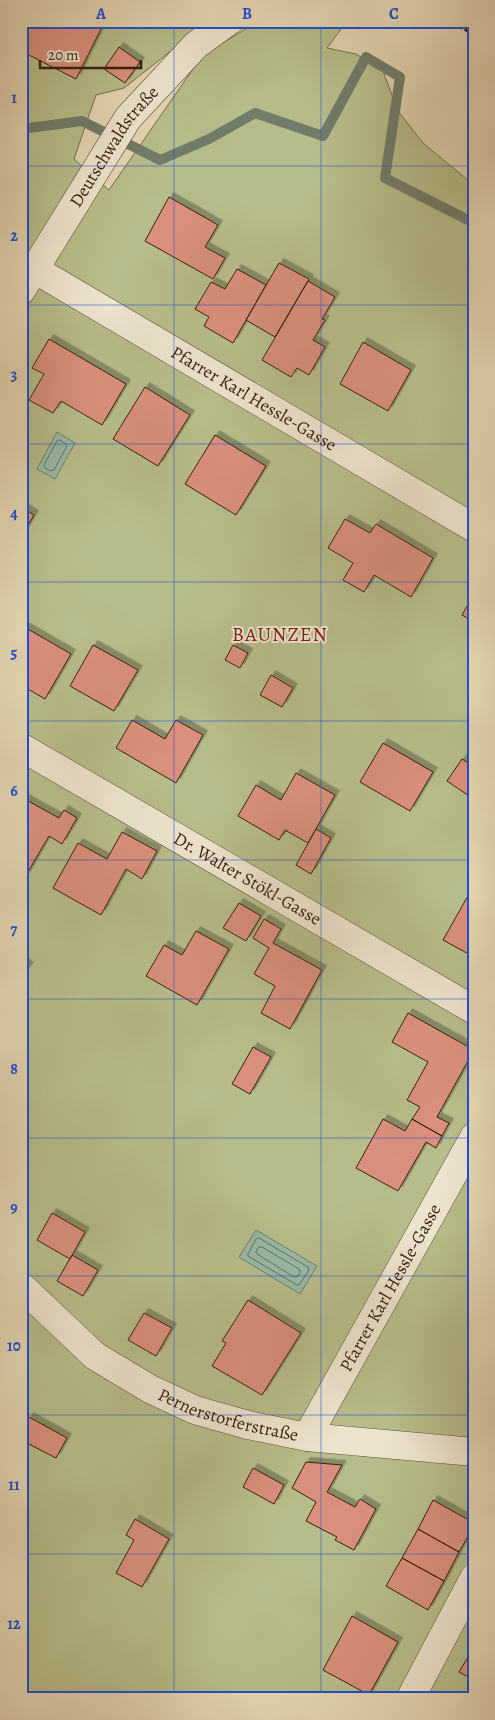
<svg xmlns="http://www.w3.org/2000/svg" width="495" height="1720" font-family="Alegreya,serif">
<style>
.green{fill:#b7bd8a;stroke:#786e4e}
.water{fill:#97baa6;stroke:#717c6a}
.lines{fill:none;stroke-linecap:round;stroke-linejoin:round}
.shore{stroke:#686c5c;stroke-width:1}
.stream{stroke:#717c6a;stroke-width:10}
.building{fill:#da907b;stroke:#391f11;filter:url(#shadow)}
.minor-casing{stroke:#644d3a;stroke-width:29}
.tertiary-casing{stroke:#644d3a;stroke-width:29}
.path{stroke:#391f11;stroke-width:3;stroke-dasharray:4 2.5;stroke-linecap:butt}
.minor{stroke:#ede4ce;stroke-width:28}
.tertiary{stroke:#ede4ce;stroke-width:28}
.grid{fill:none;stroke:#1d4ed8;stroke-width:1;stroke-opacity:0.55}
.labels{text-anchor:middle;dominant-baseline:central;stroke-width:4;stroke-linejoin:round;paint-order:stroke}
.street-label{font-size:18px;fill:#391f11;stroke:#ede4ce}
.quarter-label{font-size:20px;letter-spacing:1px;fill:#7a1f14;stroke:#ede4ce}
.neatline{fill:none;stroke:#1d4ed8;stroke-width:2}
.grid-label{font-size:16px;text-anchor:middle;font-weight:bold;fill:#1d4ed8}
</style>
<defs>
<filter id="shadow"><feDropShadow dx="4.5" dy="-4.5" stdDeviation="0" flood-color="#0004"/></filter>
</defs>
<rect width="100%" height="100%" fill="#e4d6b3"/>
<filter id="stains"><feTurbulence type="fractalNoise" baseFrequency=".004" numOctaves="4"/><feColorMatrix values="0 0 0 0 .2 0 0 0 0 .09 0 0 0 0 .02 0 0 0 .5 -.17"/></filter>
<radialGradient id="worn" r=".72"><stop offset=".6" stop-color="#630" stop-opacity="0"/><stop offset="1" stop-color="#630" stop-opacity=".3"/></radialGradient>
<path class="green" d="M21,21h188l-85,67 -28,7 -22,64 35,31 93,-134 56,-35h89l-20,27 29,6 27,17 15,40 25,32 51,42v1514h-453z"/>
<path class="water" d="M57,432l18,11 -20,36 -18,-10z
M256,1230l61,36 -17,28 -61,-37z"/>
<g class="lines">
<path class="shore" d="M60,440l6,4 1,2 -13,24 -3,1 -6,-3 -1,-3 13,-24z
M259,1238l49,29 1,3 -10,15h-2l-49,-29v-2l8,-15z
M259,1247h3l37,22 1,3 -2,4 -4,1 -37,-23 -1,-2z"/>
<path class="stream" d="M21,129l61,-8 78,39 49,-21 46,-26 68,23 43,-79 34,20 -15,101 89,45"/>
</g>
<path class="building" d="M21,21h70l11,6 -26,52 -55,-28z
M119,47l21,15 -15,21 -21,-14z
M169,197l49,28 -13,22 20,11 -12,21 -68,-38z
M279,263l30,16 -34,58 -29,-17z
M237,269l29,16 -33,58 -29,-17 5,-9 -14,-8 16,-27 14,7z
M308,281l27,16 -13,22 3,1 -12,20 12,7 -16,28 -12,-7 -6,9 -29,-17z
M49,339l77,45 -24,41 -41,-24 -8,12 -24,-13 15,-26 -12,-6z
M363,342l48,28 -23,41 -48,-27z
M145,387l45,28 -32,51 -45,-27z
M215,435l51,31 -30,49 -51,-31z
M21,507l13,8 -13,22z
M345,519l25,14 6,-9 57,34 -22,39 -37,-22 -10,17 -21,-12 10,-17 -25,-15z
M474,594v28l-12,-7z
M21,625l50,29 -26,45 -24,-14z
M93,645l45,25 -24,41 -44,-25z
M233,645l15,8 -8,15 -15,-8z
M271,675l22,13 -11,19 -22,-12z
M132,720l33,19 11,-19 27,15 -27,48 -60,-35z
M383,743l50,29 -23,39 -50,-29z
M462,759l12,8v21l-5,8 -22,-15z
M296,773l39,22 -27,48 -23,-13 -6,10 -41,-24 18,-31 25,15z
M21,797l38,21 5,-8 13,8 -15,26 -13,-8 -24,41 -4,-2z
M316,829l15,9 -20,36 -15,-9z
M122,832l35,19 -15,28 -16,-10 -25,46 -48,-27 25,-45 29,16z
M473,887l1,1v69l-31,-17z
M239,903l22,13 -15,25 -23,-13z
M264,919l17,10 -8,14 49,27 -32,59 -29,-16 14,-27 -21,-12 15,-26 -16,-10z
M196,931l33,18 -32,56 -51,-29 18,-31 18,10z
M21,960l8,7 -8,9z
M408,1013l66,37 -37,67 12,6 -7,13 -30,-17 8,-12 -13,-7 21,-38 -36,-20z
M253,1047l18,10 -21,37 -18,-10z
M383,1119l22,12 7,-12 30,17 -6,12 -10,-6 -28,49 -42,-23z
M52,1213l33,19 -15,27 -33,-19z
M72,1255l26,15 -15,26 -26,-15z
M248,1300l53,33 -39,62 -50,-29 14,-23 -4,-2z
M144,1313l28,15 -16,28 -28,-16z
M29,1417l38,21 -11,20 -35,-18v-8z
M306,1462l36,3 -15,27 28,15 5,-8 16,10 -22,41 -19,-10 2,-3 -31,-16 10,-19 -24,-14z
M253,1468l31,17 -10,19 -31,-17z
M433,1500l41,23v3l-15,26 -41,-23z
M135,1519l34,20 -27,48 -26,-14 18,-33 -8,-5z
M418,1529l41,23 -15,29 -42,-23z
M402,1558l42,23 -16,29 -42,-24z
M352,1616l46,26 -29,53 -46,-25z
M474,1647v33l-15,-8z"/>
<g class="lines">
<g class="minor-casing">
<g id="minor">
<path id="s1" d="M34,269l440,259"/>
<path id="s2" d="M21,747l453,263"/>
<path id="s3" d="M21,1286l74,70 55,33 45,21 53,15 59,12 167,15"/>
<path id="s4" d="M307,1437l167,-300"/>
<path d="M410,1699l64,-121"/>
</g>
</g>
<g class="tertiary-casing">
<g id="tertiary">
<path id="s5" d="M21,291l107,-173 68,-73 33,-24"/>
</g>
</g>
<path class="path" d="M447,21l27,13"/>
<use href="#minor" class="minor"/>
<use href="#tertiary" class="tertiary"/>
</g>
<path class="grid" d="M174,21v1678M321,21v1678M21,166h453M21,305h453M21,444h453M21,582h453M21,721h453M21,860h453M21,999h453M21,1138h453M21,1276h453M21,1415h453M21,1554h453"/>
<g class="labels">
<g class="street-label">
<text stroke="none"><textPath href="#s5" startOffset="172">Deutschwaldstraße</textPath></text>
<text stroke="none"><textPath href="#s1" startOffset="255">Pfarrer Karl Hessle-Gasse</textPath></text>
<text stroke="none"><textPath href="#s2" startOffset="262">Dr. Walter Stökl-Gasse</textPath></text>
<text stroke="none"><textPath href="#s4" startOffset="171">Pfarrer Karl Hessle-Gasse</textPath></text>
<text stroke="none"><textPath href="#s3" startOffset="249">Pernerstorferstraße</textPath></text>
</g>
<g class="quarter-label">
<text x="280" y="634">BAUNZEN</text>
</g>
</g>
<rect width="495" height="1720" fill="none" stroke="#e4d6b3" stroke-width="55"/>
<path d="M40 60v8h101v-8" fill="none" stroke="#391f11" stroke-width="2.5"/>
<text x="48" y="60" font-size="15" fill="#391f11" stroke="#ede4ce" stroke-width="4" paint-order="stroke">20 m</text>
<rect x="28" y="28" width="440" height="1664" class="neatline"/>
<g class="grid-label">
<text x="101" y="19">A</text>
<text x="247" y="19">B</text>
<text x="394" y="19">C</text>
<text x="14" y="103">1</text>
<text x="14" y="241">2</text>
<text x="14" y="380">3</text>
<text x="14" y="519">4</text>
<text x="14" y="658">5</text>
<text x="14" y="796">6</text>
<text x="14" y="935">7</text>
<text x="14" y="1074">8</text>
<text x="14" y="1213">9</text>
<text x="14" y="1351">10</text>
<text x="14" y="1490">11</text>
<text x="14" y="1629">12</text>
</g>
<rect width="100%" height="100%" filter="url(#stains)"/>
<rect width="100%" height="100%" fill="url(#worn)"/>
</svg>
